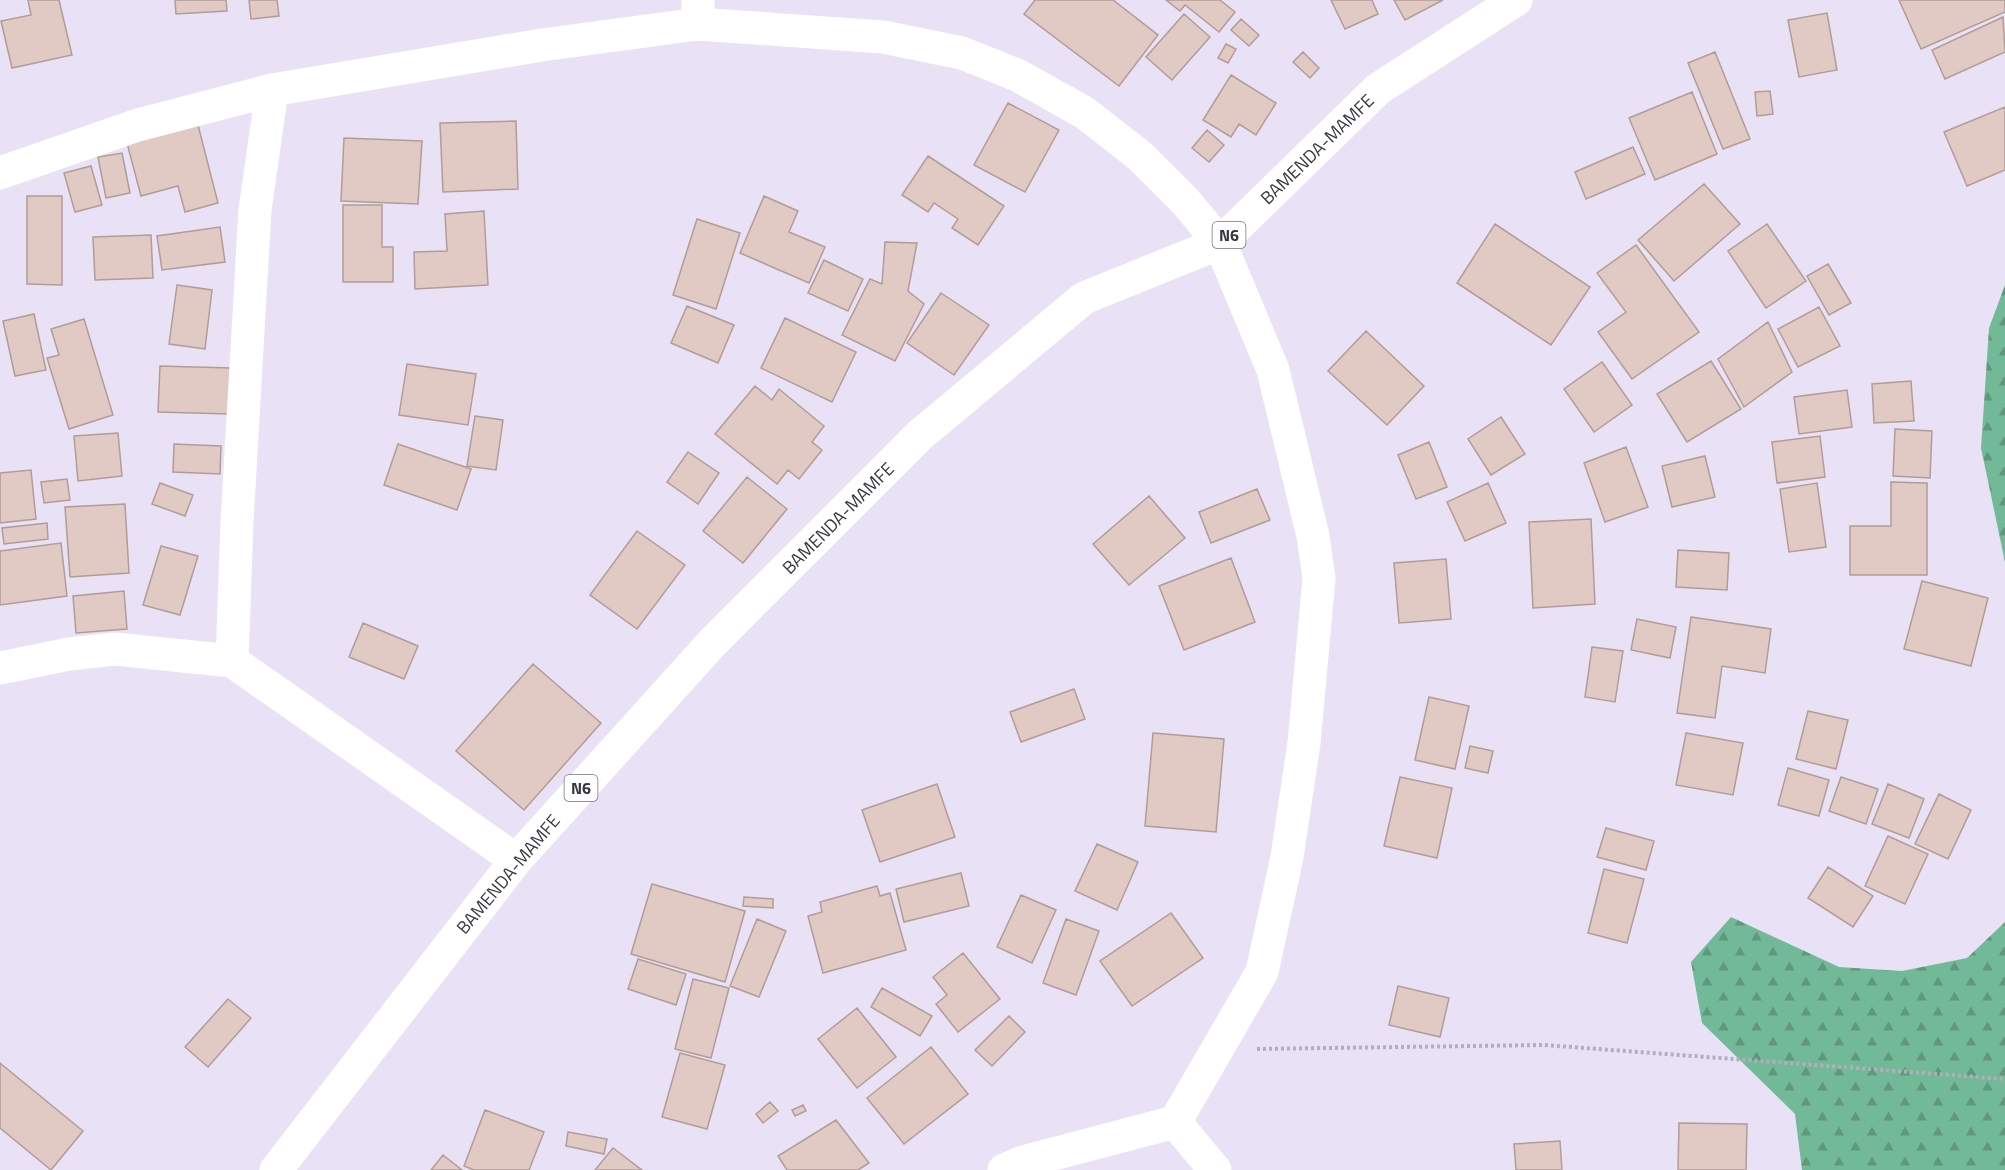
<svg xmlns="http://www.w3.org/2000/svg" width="2005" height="1170" font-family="'Titillium Web',sans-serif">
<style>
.forest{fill:url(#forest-firs)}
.building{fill:#e1c9c4;stroke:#b29c97;stroke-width:1.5}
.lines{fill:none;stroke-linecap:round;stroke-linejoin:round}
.path{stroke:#b3adbe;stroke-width:4;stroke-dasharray:3 3;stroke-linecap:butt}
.minor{stroke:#fff;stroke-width:33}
.tertiary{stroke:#fff;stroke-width:33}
.trunk{stroke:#fff;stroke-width:33}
.labels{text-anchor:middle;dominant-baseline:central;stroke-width:4.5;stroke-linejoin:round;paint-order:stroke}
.shield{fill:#fff;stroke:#747278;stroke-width:1.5}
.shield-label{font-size:16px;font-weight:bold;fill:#39363e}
.street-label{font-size:18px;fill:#39363e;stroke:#fff}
</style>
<defs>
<pattern id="forest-firs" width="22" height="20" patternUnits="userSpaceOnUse" patternTransform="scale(1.5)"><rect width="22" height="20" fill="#72ba97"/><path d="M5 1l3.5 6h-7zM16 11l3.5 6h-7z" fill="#5f987d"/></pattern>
</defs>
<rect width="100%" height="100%" fill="#e9e2f7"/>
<path class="forest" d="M2005,285v277l-24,-114 8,-120z
M1731,917l108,50 63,4 65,-13 38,-36v248h-203l-7,-56 -93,-91 -11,-61z"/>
<path class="building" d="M28,0h31l13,55 -60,13 -11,-47 30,-6z
M175,0h51l1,11 -51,3z
M249,0h28l2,16 -28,3z
M1035,0h78l45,35 -39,51 -95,-72z
M1166,0h54l15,12 -16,20 -34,-27 -5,6z
M1331,0h41l6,14 -33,15z
M1394,0h49l-38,20z
M1899,0h106v12l-84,37z
M1827,13l10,57 -38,7 -11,-57z
M1184,14l26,23 -38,43 -26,-23z
M2003,17l2,35 -60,27 -13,-29z
M1241,19l18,16 -10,11 -18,-16z
M1226,44l10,5 -8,14 -10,-5z
M1303,52l16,16 -9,10 -17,-16z
M1715,52l35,87 -27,10 -35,-86z
M1231,75l45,28 -20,32 -17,-11 -8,13 -28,-17z
M1770,91l3,23 -16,2 -2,-24z
M1692,92l25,62 -62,26 -26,-62z
M1008,103l51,27 -34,62 -51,-27z
M2005,107v63l-38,16 -23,-54z
M516,121l2,68 -75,3 -3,-69z
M198,125l20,78 -33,9 -7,-26 -37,10 -14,-53z
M1207,130l17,15 -15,17 -17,-14z
M344,138l78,3 -4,63 -77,-3z
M1633,147l12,27 -59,25 -11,-27z
M122,153l8,40 -24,5 -8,-41z
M928,156l76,50 -26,39 -26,-17 6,-9 -24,-16 -6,9 -26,-17z
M91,166l11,39 -27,7 -11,-39z
M1704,184l36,40 -66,57 -36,-41z
M27,196h35v89l-35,-1z
M764,196l34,15 -9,21 36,15 -16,36 -69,-30z
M343,205h39v42h11v35h-50z
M484,211l4,74 -73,4 -1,-37 33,-1 -2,-37z
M697,219l43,14 -24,76 -43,-14z
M1495,224l95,63 -39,58 -94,-62z
M1767,224l39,57 -40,27 -38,-57z
M220,227l5,35 -63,8 -5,-34z
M151,235l2,43 -58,2 -2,-43z
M885,242l32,1 -9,48 16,13 -29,57 -53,-26 28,-56 12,5z
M1636,245l63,87 -67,47 -34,-47 28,-20 -29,-39z
M824,260l39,19 -15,32 -40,-18z
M1828,264l23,39 -22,12 -22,-39z
M177,285l35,5 -7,59 -36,-5z
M941,293l48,32 -35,50 -47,-32z
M687,306l47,19 -16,38 -47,-20z
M1819,307l21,39 -42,21 -20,-38z
M34,314l12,56 -31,6 -12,-55z
M785,318l71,34 -24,50 -71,-34z
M84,319l29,96 -44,14 -22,-71 12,-3 -8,-26z
M1768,322l24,50 -48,35 -26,-48z
M1366,331l58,55 -37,39 -59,-54z
M1711,361l30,48 -54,33 -30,-48z
M1602,362l30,43 -38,27 -30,-43z
M407,364l69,10 -8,51 -69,-10z
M160,366l71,2 -2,46 -71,-2z
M1911,381l3,40 -40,2 -2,-39z
M755,386l17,14 7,-11 45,37 -12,16 10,8 -23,29 -11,-9 -11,14 -62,-50z
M1847,390l5,37 -53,7 -5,-37z
M475,416l28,4 -7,50 -29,-4z
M1501,417l24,37 -34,21 -23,-36z
M1895,429l37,2 -2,47 -37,-2z
M118,433l4,43 -44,5 -4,-45z
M1820,436l5,41 -48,6 -5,-41z
M1429,442l18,45 -31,12 -18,-44z
M174,444l47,2 -1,28 -47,-2z
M398,444l73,25 -14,41 -73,-25z
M1626,447l22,60 -43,15 -21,-59z
M688,452l31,21 -21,31 -31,-22z
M1705,456l10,41 -43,10 -10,-41z
M31,470l5,49 -36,4v-50z
M747,477l40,32 -44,54 -40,-32z
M67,479l3,21 -26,3 -3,-21z
M1891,482l36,1v92h-77v-49h41z
M160,483l33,12 -8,21 -33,-12z
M1488,483l18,40 -41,18 -18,-39z
M1817,483l9,64 -37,5 -9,-63z
M1257,489l13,31 -59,23 -12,-31z
M1149,496l36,42 -56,47 -36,-41z
M125,504l4,69 -59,4 -5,-70z
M1591,519l4,85 -62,4 -4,-86z
M47,523l1,16 -44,5 -2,-16z
M637,531l48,34 -48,64 -47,-34z
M61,543l6,53 -67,9v-54z
M161,546l37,10 -18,59 -37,-10z
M1678,550l51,3 -2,37 -51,-3z
M1231,558l24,64 -71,28 -25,-64z
M1446,559l5,60 -52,4 -5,-60z
M1922,581l66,17 -17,68 -67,-17z
M124,591l3,38 -51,4 -3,-37z
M1691,617l80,12 -6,44 -43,-7 -7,52 -38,-5z
M1637,619l39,8 -6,31 -39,-8z
M363,623l55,23 -14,33 -55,-22z
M1592,647l31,4 -8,51 -30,-5z
M533,664l68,59 -77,87 -68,-59z
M1074,689l11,30 -64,23 -11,-30z
M1429,697l40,9 -14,63 -40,-9z
M1808,711l40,9 -12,49 -40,-10z
M1153,733l71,6 -8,93 -71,-6z
M1686,733l57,10 -10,52 -57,-10z
M1470,746l23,5 -5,22 -23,-5z
M1788,768l41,12 -10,36 -41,-11z
M1400,777l52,11 -15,70 -53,-12z
M1841,777l37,12 -12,35 -37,-13z
M937,784l18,53 -75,25 -18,-52z
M1888,784l36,15 -15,39 -37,-14z
M1939,794l32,16 -23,49 -33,-15z
M1606,828l48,13 -8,29 -49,-13z
M1888,836l40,18 -23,50 -40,-18z
M1097,844l41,18 -21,48 -42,-19z
M1828,867l45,29 -20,31 -45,-29z
M1604,869l40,10 -17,64 -39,-10z
M961,873l8,33 -65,16 -8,-33z
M652,884l93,27 -20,71 -94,-28z
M877,886l3,10 10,-3 16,57 -83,23 -15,-57 14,-4 -2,-10z
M1021,895l35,15 -24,53 -35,-16z
M744,897l29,2v9l-30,-2z
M1171,913l32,45 -71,48 -32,-45z
M757,919l29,12 -27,66 -29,-11z
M1066,919l33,12 -23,64 -33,-12z
M963,953l37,46 -42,33 -22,-28 11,-9 -14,-18z
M638,959l48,15 -10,31 -48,-16z
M693,979l36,9 -18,70 -36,-9z
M1398,986l51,12 -9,39 -51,-12z
M882,988l50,28 -12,20 -49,-29z
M228,999l23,19 -43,49 -23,-20z
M857,1008l39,49 -39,31 -39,-49z
M1009,1016l16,16 -33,34 -17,-16z
M931,1047l37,47 -64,50 -37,-46z
M680,1053l45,12 -18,64 -45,-12z
M0,1063l83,68 -32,39 -51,-42z
M770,1102l8,9 -15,12 -7,-9z
M803,1105l3,6 -11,5 -3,-6z
M485,1110l59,22 -15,38h-55l-10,-4z
M836,1120l33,43 -11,7h-71l-9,-14z
M1679,1123l68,1 -1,46h-68z
M568,1132l39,7 -3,15 -38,-8z
M1560,1141l2,29h-46l-2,-26z
M613,1148l29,22h-47z
M443,1155l19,15h-31z"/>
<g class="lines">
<path class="path" d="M1257,1049l287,-4 461,34"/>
<path class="minor" d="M698,24v-24
M232,661l5,-139 18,-312 17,-120
M0,668l69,-14 46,-5 117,12 284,199
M1004,1170l19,-8 152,-40
M1215,1170l-40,-48 87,-150 25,-115 17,-114 15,-165 -6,-42 -40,-166 -53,-127"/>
<path class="tertiary" d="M0,173l138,-48 134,-35 270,-45 156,-21 185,13 79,16 55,22 68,38 55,43 45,45 35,42"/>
<path class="trunk" d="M276,1170l240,-310 197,-218 207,-207 164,-137 136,-55 158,-154 138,-89"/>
</g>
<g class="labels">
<g class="shield">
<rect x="1212.5" y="222" width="33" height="26" rx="4.5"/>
<rect x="564.5" y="775" width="33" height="26" rx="4.5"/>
</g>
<g class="shield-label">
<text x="1229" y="235">N6</text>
<text x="581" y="788">N6</text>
</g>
<g class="street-label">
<text transform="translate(1317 149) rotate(-44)">BAMENDA-MAMFE</text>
<text transform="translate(838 518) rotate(-45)">BAMENDA-MAMFE</text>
<text transform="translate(508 874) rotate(-50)">BAMENDA-MAMFE</text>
</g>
</g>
</svg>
